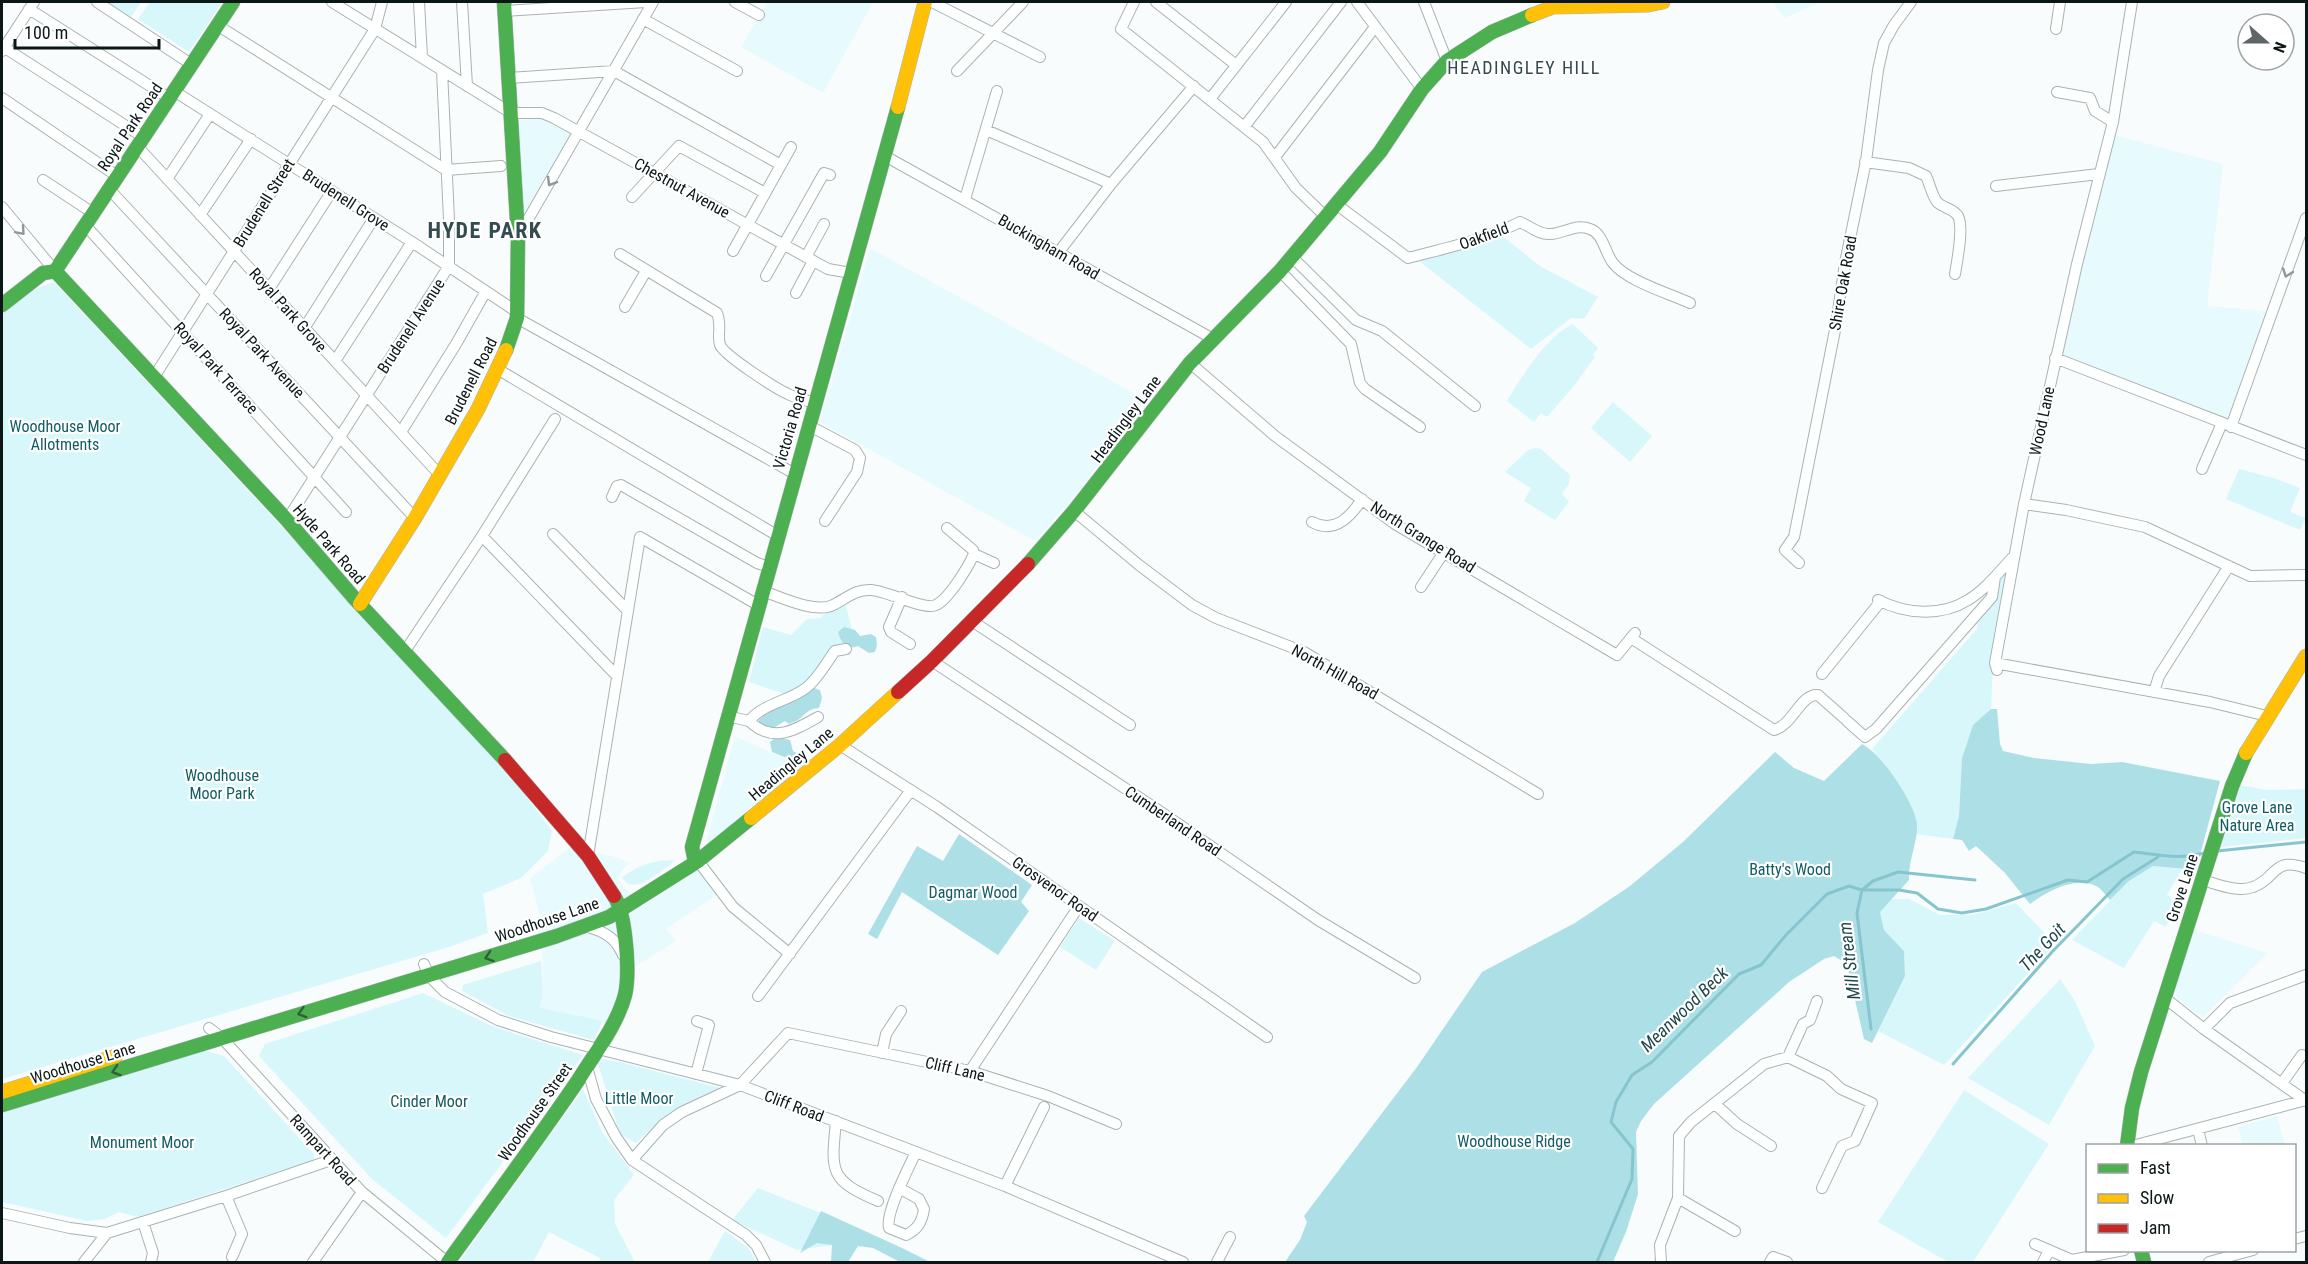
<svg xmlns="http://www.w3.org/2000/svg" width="2308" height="1264" font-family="'Roboto Condensed',sans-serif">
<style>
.built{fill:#e7fafd}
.green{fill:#d8f7fb}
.forest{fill:#addfe6}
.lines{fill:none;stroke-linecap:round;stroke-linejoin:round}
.stream{stroke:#87c5ce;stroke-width:3}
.street-casing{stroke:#abb2b3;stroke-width:12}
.fast-casing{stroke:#abb2b3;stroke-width:15}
.slow-casing{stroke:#abb2b3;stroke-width:15}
.jam-casing{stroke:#abb2b3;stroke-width:15}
.street{stroke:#feffff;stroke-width:10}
.fast{stroke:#4caf50;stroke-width:14}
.slow{stroke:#ffc107;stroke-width:14}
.jam{stroke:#c62828;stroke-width:14}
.oneway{stroke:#919697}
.oneway2{stroke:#2c6234}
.labels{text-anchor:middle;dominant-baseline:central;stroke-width:4.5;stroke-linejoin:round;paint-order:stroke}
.street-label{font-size:16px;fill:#0b1617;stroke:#fff}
.park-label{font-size:16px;fill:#105c65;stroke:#fff}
.neighbourhood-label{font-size:18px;letter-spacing:1.5px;fill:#324c50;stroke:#fff}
.water-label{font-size:18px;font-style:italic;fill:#1f484d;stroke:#fff}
.district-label{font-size:22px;font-weight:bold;letter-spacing:1.5px;fill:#324c50;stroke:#fff}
</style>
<rect width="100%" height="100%" fill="#f8fcfc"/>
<path class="built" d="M767,2h106l-50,91 -82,-46z
M1773,2h48l-37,16z
M532,118l16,1 27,14 -52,89 -5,-101z
M2114,135l109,29 -16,142 62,5 -41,110 -166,-65 14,-59 5,-33z
M870,248l276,152 -64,87 -47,54 -215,-119z
M735,736l67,31 -97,79z
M570,847l49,11 11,5 -8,8 -4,8 23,28 58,-37 19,24 -52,35 10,12 -40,25 -26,60 -8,-3 -2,-3 -60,-12 3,-16 -1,-69 -12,-44z
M2194,930l74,23 -65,64 -26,-18 -2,-10z
M2277,1116l8,29h-42l-5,-18z"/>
<path class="green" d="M107,2h34l-10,15z
M150,2h72l-33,50 -51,-33z
M1501,235l39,31 58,31 -14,22 -13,-1 -40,31 -112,-88 80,-23z
M54,282l463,498 11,19 24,32 -4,20 -27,27 -38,16 5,39 -39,14 -447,132v-765l28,-23z
M1573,324l25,24 -5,7 2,2 -22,30 -26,30 -6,-4 -7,9 -27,-21c14,-24 40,-65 66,-77z
M1613,402l39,34 -22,26 -39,-34z
M1535,448l6,1 29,26 -1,9 -7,10 7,8 -14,18 -31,-19 7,-13 -26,-16 23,-22z
M2239,469l38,10 23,9 -10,24 16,6 -6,12 -74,-31z
M2006,573l-12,61 -3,75 -18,16 -11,33 -3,58 -6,23 -38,-5c5,-31 -26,-61 -43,-85l105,-120 1,-8 22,-42z
M845,603l7,27 -50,70 -53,-18 14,-55 28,8 16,-16 14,-1 5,-8z
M2239,785l28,5 39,-1v49l-86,9z
M674,860l-4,5c-13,8 -37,32 -48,12 20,-13 28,-16 52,-17z
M2153,866l29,3 -15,26 10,9 -11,23 -12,-6 -30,47 -52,-28 57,-59z
M1891,899h18l31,16h32l44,-12 39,41 -111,121 -66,-34 27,-55 -1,-25 -20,-21 -4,-18z
M1079,918l36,23 -19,29 -36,-23z
M541,961l2,31 -3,16 60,12 2,3 -8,17 -85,-24 -47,-25 1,-6z
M2060,979l15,22 20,45 -46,79 -81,-47z
M423,993l71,34 89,28 -137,183 -74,-59 -113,-123 6,-12z
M203,1050l21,6 90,98v6l-176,57 -19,-5 -14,7 -18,2 -85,-19v-92z
M601,1059l14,2 106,27 -57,29 -28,26 -16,-9 -22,-70z
M583,1089l19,43 32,43 -20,25 1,24 20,38h-36l1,-4 -51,-26 -16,30h-74z
M1964,1090l85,54 -76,118h-25l-70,-40z
M758,1188l105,42 -31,15 -35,5 -65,-30z
M725,1231l23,17 9,14h-49z"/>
<path class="forest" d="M844,627l11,3 5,6 11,-2 5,3 1,8 -2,7 -6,1 -11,-7c-11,5 -18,-5 -20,-14z
M814,688l6,2 2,8 -3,10c-12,1 -13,6 -21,12 -3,2 -6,2 -9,4l-4,-3 -13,8 -13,-4v-5l9,-8z
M1991,709h6l3,35 3,7 31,7 57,6 31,-2 98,19 -24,89 -43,-4 -24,15 -19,19c-4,-4 -9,-12 -14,-14 -22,-10 -49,6 -66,18l-25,-31 -29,-27 -7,5 -7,-11 -9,-1 6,-23 3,-58 11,-33z
M776,737l14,3 3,11 5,3 -4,7 -22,-9 -2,-10z
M1862,744c19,9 53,59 55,80 1,18 -9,37 -8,56l-29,32 4,18 20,21 1,25 -33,67 -8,-4 -16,-70 -6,-8 -8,-5 -10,3 -35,23 -135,122 -13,17 -5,11 2,62 -12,38 -13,30h-328l15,-22 7,-18 -3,-6 113,-149 65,-95 93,-49 55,-37 53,-44 92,-90 19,16 30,13z
M959,834l73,51 -11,17 8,9 -31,44 -96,-63 -25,47 -9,-5 49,-88 26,15z
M821,1211l81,37 28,14h-30l-27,-14 -15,-2 -10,16h-17l1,-17 -15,-2 -17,10z"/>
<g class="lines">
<path class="stream" d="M2217,851l89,-9
M1871,1029l-14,-116 5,-23 11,-9 25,-9 77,8
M1953,1064l99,-112 71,-73 35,-22
M1597,1262l35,-83 1,-30 -22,-27 5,-20 16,-27 20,-13 87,-88 22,-9 25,-30 41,-41 22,-8 13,4h37l18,3 21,16 24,4 24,-4 82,-29 19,2 47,-30c28,3 42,8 71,1"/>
<g class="street-casing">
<path id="street" d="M97,2l94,62
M332,2l179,111h31l12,5 274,151 23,4
M419,2l3,55
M462,2l5,84
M735,2l24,13
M932,2l108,55
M1134,2l-13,27 142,113 33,46 29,28
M1156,2l80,63
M1357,2l65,87
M1424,2l23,59
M29,9l140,89
M505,11l141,-9
M643,19l94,52
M217,25l229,145 55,-4
M2056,29l4,-27
M2,46l141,91
M2,51l32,-49
M957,71l66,-69
M509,78l105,-7 167,94
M174,91l238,151 105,70
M2057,92l33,6 5,13 18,11
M2,98l115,78
M1210,99l76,-97
M1244,127l97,-125
M986,130l125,54
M137,146l302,328
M885,156l321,179 6,6
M1275,157l100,-130
M1865,162l44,6 17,8c4,8 6,21 12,27 6,5 16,6 20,13 6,12 -1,45 -3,58
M167,179l43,-65
M43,180l50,33
M1996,186l103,-12
M109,189l306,329
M632,197l47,-51 86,47
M965,199l32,-108
M1336,204l72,54c38,-10 77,-18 112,-36 10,4 19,13 30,12 13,0 26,-11 40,-5 13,4 15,24 23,34 14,18 55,30 77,40
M2,207l53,64
M200,215l51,-76
M85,225l261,287
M518,237l135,-235
M733,251l58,-104
M1058,253l53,-69 83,-98
M620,254l97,59c5,12 0,22 3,32 4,10 56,44 68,49 8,4 18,6 26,9
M806,257l18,-33
M1292,257l64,63 26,11 93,75
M1280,271l71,73 9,39 5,6 55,38
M766,276l58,-103 6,2
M269,289l63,-98
M796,293l17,-32
M625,307l21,-36
M517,318l278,156
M305,327l69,-109
M2055,358l251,97
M335,361l77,-119
M1190,363l85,73 120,88 222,131 18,-22
M499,370l279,166
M154,377l221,-348 7,-27
M808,425l47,25 5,8 -3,14 -32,49
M2231,427l75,-209
M401,432l55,-88 30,-53
M2202,469l20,-46
M612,497l5,-11 4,-1 136,78 12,4
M2024,504l42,6 79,17 105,49 56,-1
M1074,511l65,54 53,40 24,13 88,34 234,142
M287,520l162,-254v-47l-7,-148
M1312,522c22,12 38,-4 50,-23
M553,534l74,76
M482,536l135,140
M974,554l20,9
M1799,563l-14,-13 9,-13 42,-212 9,-62 21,-102 12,-91 6,-27 10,-18 17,-23
M1421,587l23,-35
M763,591c17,6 53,23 70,14 13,-6 22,-16 38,-15 17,1 54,21 65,15 13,-6 32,-38 38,-51l-1,-4 -26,-22
M902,597l-13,30 2,5 19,12
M1878,600c27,14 63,17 90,0 17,-10 31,-28 44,-42
M972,621l158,104
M1631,638l143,92c19,-5 27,-37 44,-35l26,23
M405,651l77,-115 73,-117
M932,661l226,149 160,110 97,58
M1995,663l215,39 57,14
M1997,670l-2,-7 29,-159 53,-240 36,-142 19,-120
M1822,674l59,-73
M2154,692l5,-16 70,-110
M727,716l22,5c15,-18 38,-19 57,-33 12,-9 20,-25 29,-37l11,-2
M749,721c24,23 46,9 69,-4
M1847,721l18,16 11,-8 116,-132 3,-20
M840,745l97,62 330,230
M588,856l52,-319 118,68
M698,861l35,46 57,47
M2202,880c15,4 35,13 51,7 24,-8 19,-31 53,-19
M588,927c18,5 28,12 35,28
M424,964l5,12 16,16 53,28 53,17 189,48 265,101 178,76
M758,996l153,-206
M2165,998l39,31 102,72
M209,1028l12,9 141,155 85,70
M2204,1029l26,-26 76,-28
M882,1053l4,-19 15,-23
M1788,1057l15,-33 7,-4 7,-19
M587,1067l9,32 20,38 16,23 114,75 10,10 9,17
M970,1071l109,-165
M696,1074l13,-49 -12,-4
M2282,1083l20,-28
M1715,1104l22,20 34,22
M836,1121c-5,51 -7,59 42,80
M2198,1129l4,17
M2132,1146l174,-46
M632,1160l31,-35 19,-13 58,-27 48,-52 182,38 78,25 68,28
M1005,1186l39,-79
M899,1188l20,11 5,10c-2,13 -6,20 -18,26l-17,-7c-4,-15 20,-61 27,-76
M226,1196l16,38 -10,23
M1678,1198l57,33
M2,1213l68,15 37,5 119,-37 105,-36
M143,1222l10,31 -2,9
M2294,1239l12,-3
M2035,1244l37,16 52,-10
M84,1262l23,-29
M313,1262l49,-70
M1217,1262l13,-25
M1661,1262l-1,-17 18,-47 1,-62 12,-14 73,-58 24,-7 39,19 14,13 31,14 -17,38 -13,5 -20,42
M1770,1262l3,-5 14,5
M2043,1262l6,-11
M2209,1262l44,-12"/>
</g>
<g class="fast-casing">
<path id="fast" d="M504,2l14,235 -1,81 -11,32
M55,271l232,249 68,79 150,161
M55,271l178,-269
M2,305l41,-32 12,-2
M1028,564l46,-53 116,-148 90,-92 100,-119 42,-63 25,-28 45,-29 40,-17
M698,861l-4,-4 -2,-10 206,-740
M2,1105l555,-169 52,-19 89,-56 53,-43
M2127,1146l5,-38 9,-36 91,-286 14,-33
M2141,1250l3,12
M448,1262c44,-61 89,-121 131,-183 16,-26 38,-54 46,-84 5,-21 1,-82 -11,-99"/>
</g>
<g class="slow-casing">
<path id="slow" d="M1532,15l21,-8 95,-2 15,-3
M898,107l27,-105
M360,604l55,-86 63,-109 28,-59
M2246,753l60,-97
M751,818l89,-73 58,-53
M2,1092l114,-36"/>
</g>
<g class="jam-casing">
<path id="jam" d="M898,692l34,-31 96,-97
M505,760l83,96 26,40"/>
</g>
<use href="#street" class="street"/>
<use href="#fast" class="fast"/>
<use href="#slow" class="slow"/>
<use href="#jam" class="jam"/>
</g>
<defs><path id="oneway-chevron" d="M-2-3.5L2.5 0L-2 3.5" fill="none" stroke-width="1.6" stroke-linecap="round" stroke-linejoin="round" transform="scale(1.5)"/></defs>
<g class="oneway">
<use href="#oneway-chevron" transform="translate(551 182) rotate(121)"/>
<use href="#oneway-chevron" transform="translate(21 231) rotate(49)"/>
<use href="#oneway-chevron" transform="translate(2287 273) rotate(110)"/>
</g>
<g class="oneway2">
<use href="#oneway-chevron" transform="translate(489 957) rotate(162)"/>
<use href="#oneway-chevron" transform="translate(302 1013) rotate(164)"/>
<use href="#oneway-chevron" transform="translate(116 1071) rotate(162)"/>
</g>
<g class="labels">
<g class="street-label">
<text transform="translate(130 127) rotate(-56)">Royal Park Road</text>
<text transform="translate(682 188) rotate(29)">Chestnut Avenue</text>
<text transform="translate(346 200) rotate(33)">Brudenell Grove</text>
<text transform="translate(264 203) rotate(-58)">Brudenell Street</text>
<text transform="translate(1484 236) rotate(-20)">Oakfield</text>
<text transform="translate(1049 247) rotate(30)">Buckingham Road</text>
<text transform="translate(1843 283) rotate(-80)">Shire Oak Road</text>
<text transform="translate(288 310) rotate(48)">Royal Park Grove</text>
<text transform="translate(411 326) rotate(-57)">Brudenell Avenue</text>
<text transform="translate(262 353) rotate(47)">Royal Park Avenue</text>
<text transform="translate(216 368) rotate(48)">Royal Park Terrace</text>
<text transform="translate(471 381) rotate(-63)">Brudenell Road</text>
<text transform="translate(1126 419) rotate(-53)">Headingley Lane</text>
<text transform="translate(2042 421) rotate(-78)">Wood Lane</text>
<text transform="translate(790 428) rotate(-74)">Victoria Road</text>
<text transform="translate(1423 537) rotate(32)">North Grange Road</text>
<text transform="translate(329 544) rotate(49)">Hyde Park Road</text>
<text transform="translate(1335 672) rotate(29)">North Hill Road</text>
<text transform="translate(791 764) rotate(-40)">Headingley Lane</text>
<text transform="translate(1173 821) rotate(34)">Cumberland Road</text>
<text transform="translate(2182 888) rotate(-72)">Grove Lane</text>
<text transform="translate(1055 889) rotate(35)">Grosvenor Road</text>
<text transform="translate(547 920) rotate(-19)">Woodhouse Lane</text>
<text transform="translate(83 1063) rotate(-17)">Woodhouse Lane</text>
<text transform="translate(955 1069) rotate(13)">Cliff Lane</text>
<text transform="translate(794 1106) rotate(21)">Cliff Road</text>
<text transform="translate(535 1112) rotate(-55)">Woodhouse Street</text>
<text transform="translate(323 1150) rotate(48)">Rampart Road</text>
</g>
<g class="park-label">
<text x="65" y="426">Woodhouse Moor<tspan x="65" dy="18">Allotments</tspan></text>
<text x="222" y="775">Woodhouse<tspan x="222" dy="18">Moor Park</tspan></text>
<text x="2257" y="807">Grove Lane<tspan x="2257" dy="18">Nature Area</tspan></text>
<text x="1790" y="869">Batty's Wood</text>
<text x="973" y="892">Dagmar Wood</text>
<text x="639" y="1098">Little Moor</text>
<text x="429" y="1101">Cinder Moor</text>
<text x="1514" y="1141">Woodhouse Ridge</text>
<text x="142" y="1142">Monument Moor</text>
</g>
<g class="neighbourhood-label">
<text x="1524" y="67">HEADINGLEY HILL</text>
</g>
<g class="water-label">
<text transform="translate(2042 947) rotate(-47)">The Goit</text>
<text transform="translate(1849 961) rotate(-97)">Mill Stream</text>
<text transform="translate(1684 1009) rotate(-44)">Meanwood Beck</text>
</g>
<g class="district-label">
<text x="485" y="230">HYDE PARK</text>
</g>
</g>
<rect width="2308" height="1264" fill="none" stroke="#0b1617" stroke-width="6"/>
<rect x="2086" y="1144" width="210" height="108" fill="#ffffff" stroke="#9da2a2" stroke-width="1.5"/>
<rect x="2098" y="1164" width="30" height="9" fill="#4caf50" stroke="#9da2a2" stroke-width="1.5"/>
<text x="2140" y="1174" font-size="18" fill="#0b1617">Fast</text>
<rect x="2098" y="1194" width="30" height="9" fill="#ffc107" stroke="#9da2a2" stroke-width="1.5"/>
<text x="2140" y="1204" font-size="18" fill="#0b1617">Slow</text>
<rect x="2098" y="1224" width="30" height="9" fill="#c62828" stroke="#9da2a2" stroke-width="1.5"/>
<text x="2140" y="1234" font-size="18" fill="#0b1617">Jam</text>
<g transform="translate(2266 42) rotate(111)"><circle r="28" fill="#ffffff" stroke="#9da2a2" stroke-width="1.5"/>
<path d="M0-4.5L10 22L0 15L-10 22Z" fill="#5e6667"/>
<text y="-9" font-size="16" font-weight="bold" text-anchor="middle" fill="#0b1617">N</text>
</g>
<path d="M15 39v9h144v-9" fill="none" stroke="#0b1617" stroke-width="3"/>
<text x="24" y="39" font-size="18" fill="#0b1617" stroke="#ffffff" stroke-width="4.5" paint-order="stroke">100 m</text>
</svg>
